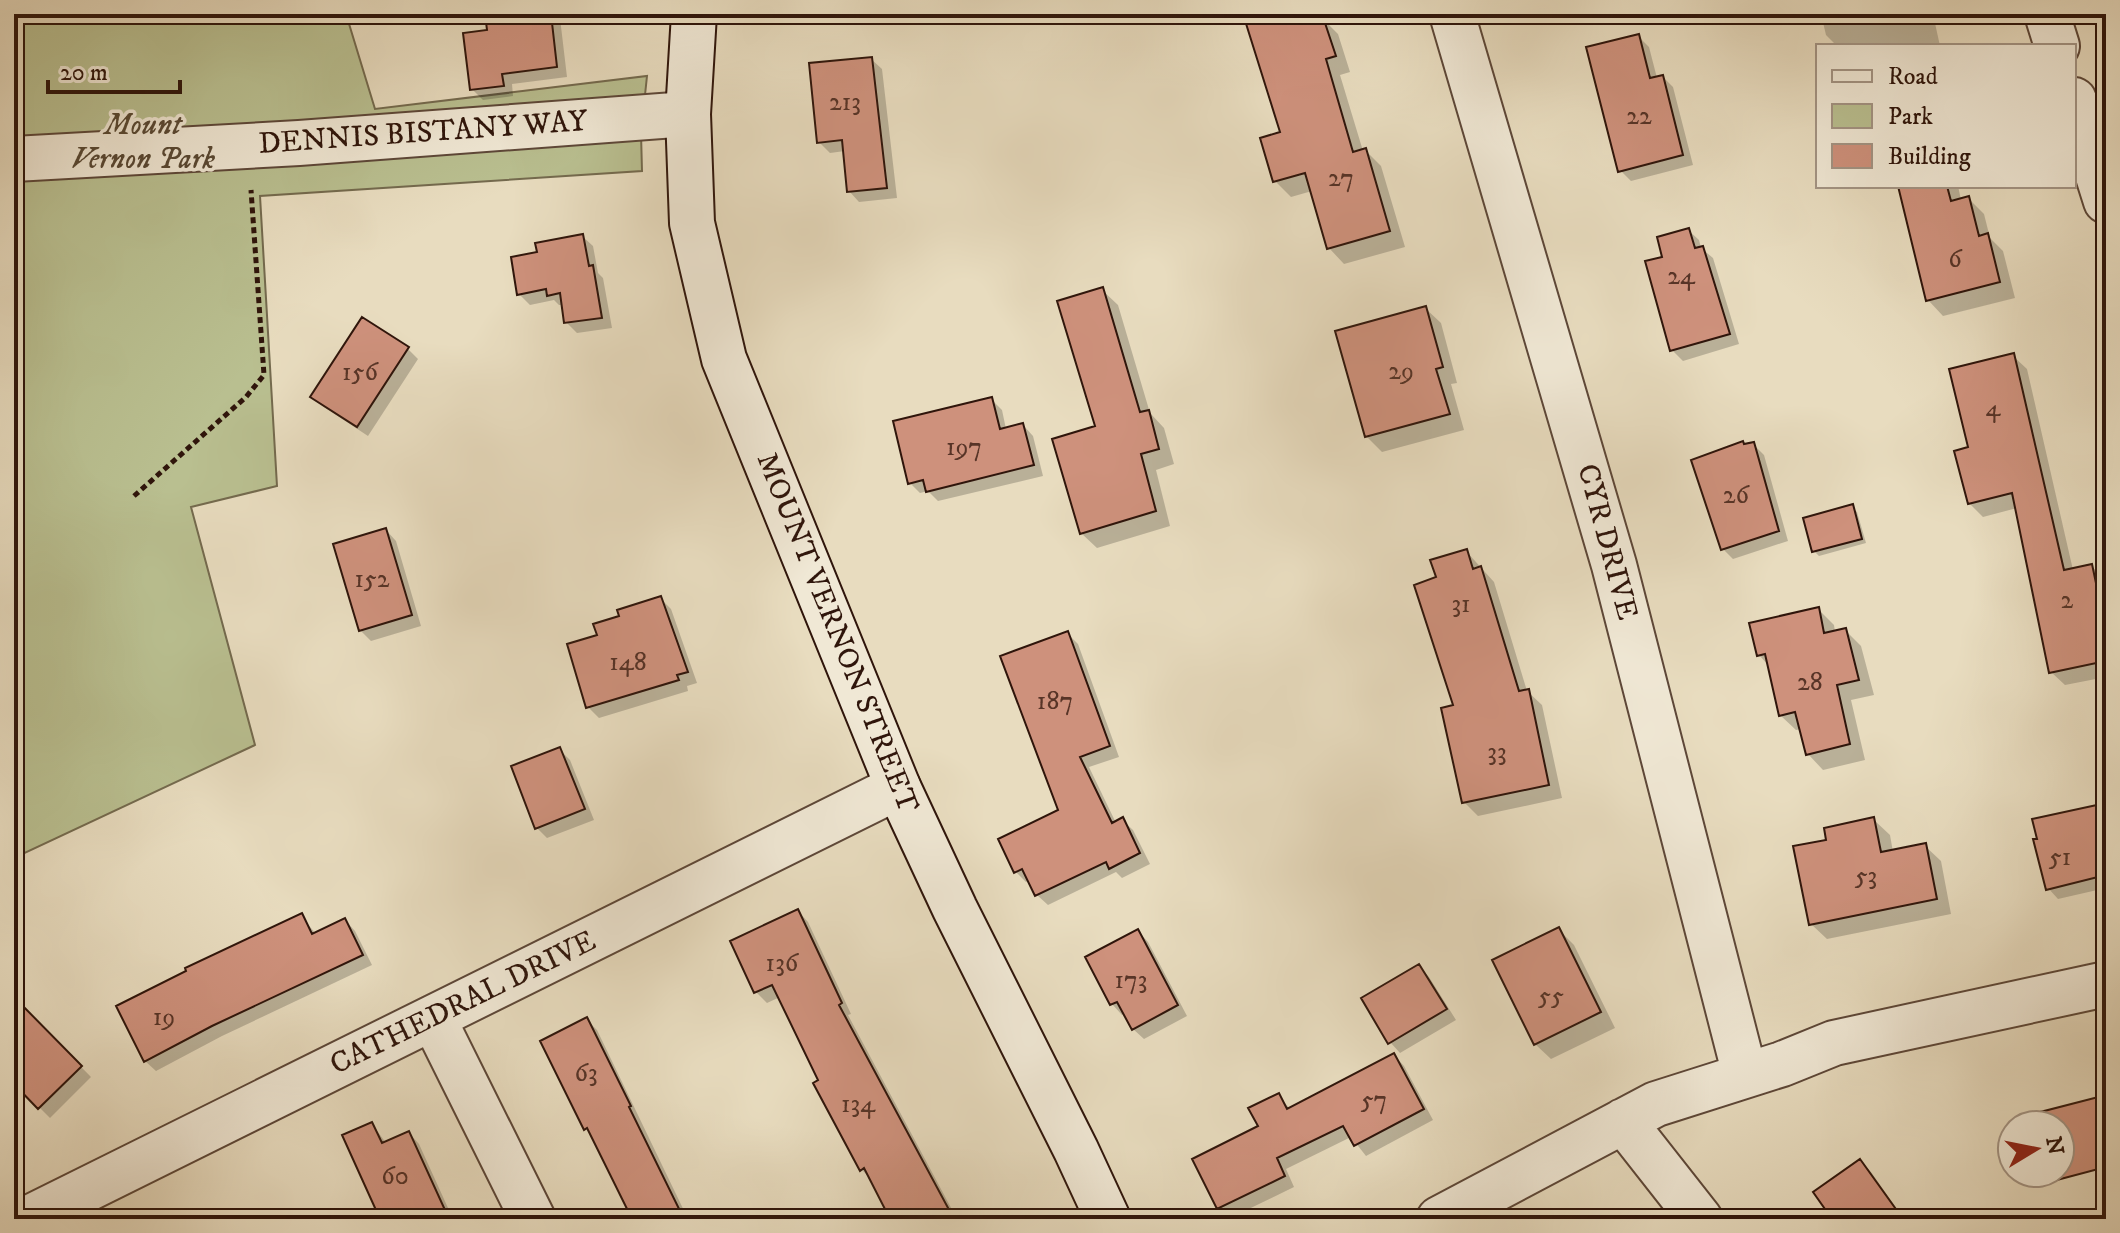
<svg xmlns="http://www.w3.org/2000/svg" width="2120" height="1233" font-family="'IM FELL DW Pica',serif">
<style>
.green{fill:#b9bf90;stroke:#746a4e;stroke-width:2}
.shadow{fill:#0003}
.building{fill:#ce917c;stroke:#2f150b;stroke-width:2}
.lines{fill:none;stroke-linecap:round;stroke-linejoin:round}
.street-casing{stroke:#5d4738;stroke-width:48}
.secondary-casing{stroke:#2f150b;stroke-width:48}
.path{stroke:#2f150b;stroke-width:5;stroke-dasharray:6 4;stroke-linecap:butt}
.street{stroke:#f0e8d5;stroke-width:44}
.secondary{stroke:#f0e8d5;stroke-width:44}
.labels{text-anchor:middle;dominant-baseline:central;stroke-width:7;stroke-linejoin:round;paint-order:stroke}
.number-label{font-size:26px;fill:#573427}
.park-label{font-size:30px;font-style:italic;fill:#584833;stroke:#f0e8d5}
.street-label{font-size:30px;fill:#2f150b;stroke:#f0e8d5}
</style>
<rect width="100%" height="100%" fill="#e8dcbf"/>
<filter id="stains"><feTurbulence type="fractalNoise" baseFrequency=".0025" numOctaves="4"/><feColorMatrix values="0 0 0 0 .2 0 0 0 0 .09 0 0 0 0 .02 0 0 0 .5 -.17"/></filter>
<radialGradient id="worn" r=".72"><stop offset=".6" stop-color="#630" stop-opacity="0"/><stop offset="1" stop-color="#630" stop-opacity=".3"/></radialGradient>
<path class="green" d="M14,14h332l29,95 272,-33 -6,57 1,38 -382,25 17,290 -86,21 64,238 -241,113z"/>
<path class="shadow" d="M498,14h58l4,4 7,59 -55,7 1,12 -30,4 -11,-11 17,-57z
M1247,14h76l2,7 13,13 12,38 -10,3 23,76 2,-1 16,16 24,81 -61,17 -15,-16 -17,-57 -21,6 -16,-16 7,-47z
M1821,14h112l7,32h-103l-11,-11z
M1638,36l11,11 8,31 6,-1 10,10 20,78 -62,16 -11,-11z
M871,59l11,10 15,129 -38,4 -10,-11 -4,-40 -15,2 -11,-11z
M1900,186h58l3,14 7,-2 16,16 6,24 13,13 12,47 -72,18 -15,-16z
M1688,230l11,10 2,8 12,10 26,86 -56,17 -11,-11z
M582,236l11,10 5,27 5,5 9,50 -35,5 -11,-11 -2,-17h-5l-5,-5 -24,5 -11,-11 20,-41z
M1102,290l16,15 32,108 14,15 10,36 -18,6 14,56 -73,22 -16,-15 16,-106z
M1425,308l16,15 16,60 -6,1 13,46 -82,22 -16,-16z
M408,349l10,10 -50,77 -44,-29 -11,-11z
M2013,356l14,13 46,201 18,-4 14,13 1,98 -41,8 -14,-13 -34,-164 -34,9 -14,-14z
M991,399l11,11 4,19 17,-4 10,11 10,40 -105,25 -10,-10 -8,2 -10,-10z
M1753,444l11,11 24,86 -55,18 -10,-10 22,-103z
M1852,507l5,5 9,31 -47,13 -5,-5z
M386,530l10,11 25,85 -50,15 -11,-11z
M1466,551l28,31 33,109 15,14 20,93 -84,18 -14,-14 -9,-95 -17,-128z
M661,599l10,10 26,74 -10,3 1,5 -89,27 -11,-11 -19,-62 30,-9 22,-19z
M1818,609l16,16 1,7 10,-2 16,16 13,49 -23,5 14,60 -42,10 -15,-16 -7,-25 -5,1 -16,-15 -11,-49 -10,-11z
M1068,634l10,10 41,113 -30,10 27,56 6,-3 11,10 17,34 -28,14 -6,-6 -68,33 -11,-10 -7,-15 -4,2 -10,-10 45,-61z
M560,750l10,10 24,60 -47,18 -10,-10z
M2106,805v83l-48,11 -10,-11z
M1874,820l16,15 3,17 32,-6 16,15 10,53 -124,25 -16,-15 17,-83z
M798,911l10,11 43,92 -3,1 109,204h-65l-20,-39 -11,-11 -81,-172 -13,6 -11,-11 -23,-50z
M301,916l15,18 29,-14 10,11 17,34 -150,71 -66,35 -11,-10z
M1558,929l16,16 41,83 -64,31 -16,-15z
M1138,931l10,11 39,74 -43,23 -11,-10 -8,-16 -3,2 -10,-11z
M1419,966l10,11 27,43 -56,33 -10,-11z
M27,1012l64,65 -41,41 -36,-36v-57z
M587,1020l10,10 91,189h-55l-90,-177z
M1394,1055l10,11 29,54 -67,36 -15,-19 -65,32 8,18 -64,31 -11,-10 59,-113 13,15z
M372,1124l14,19 23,-10 10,11 34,75h-71z
M1860,1161l11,11 33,47h-69z"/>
<path class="building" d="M485,14h66l6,53 -55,7 2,12 -34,4 -7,-57 24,-3z
M1243,14h79l14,42 -10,3 27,93 13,-4 24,83 -63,18 -22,-76 -32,9 -13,-44 20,-6z
M1639,34l11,44 13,-3 20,80 -65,17 -32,-125z
M872,57l15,131 -40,4 -5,-52 -25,3 -8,-80z
M1898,186h49l4,15 18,-5 10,40 9,-3 12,49 -74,19z
M1689,228l6,20 8,-2 27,88 -60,17 -25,-90 17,-4 -5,-20z
M583,234l6,32 4,-1 9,53 -38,5 -4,-30 -13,3 -1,-7 -29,6 -6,-38 26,-5 -2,-9z
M1103,287l37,125 9,-2 10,39 -18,5 15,57 -76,23 -28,-95 43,-13 -38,-125z
M1426,306l17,61 -7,2 14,45 -85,23 -30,-106z
M362,317l47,30 -52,80 -47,-30z
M2014,353l50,217 28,-6 14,67v30l-57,12 -37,-180 -44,11 -14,-53 14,-4 -19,-78z
M992,397l8,32 23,-6 11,42 -108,27 -3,-12 -15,4 -15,-63z
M1743,441l1,3 10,-2 25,89 -58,19 -30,-90z
M1853,504l9,35 -50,13 -9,-34z
M386,528l26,87 -53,16 -26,-87z
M1467,549l6,20 8,-3 38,125 10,-2 20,96 -87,18 -21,-95 12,-3 -39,-120 22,-8 -6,-17z
M661,596l27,76 -11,3 2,5 -93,28 -19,-64 30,-9 -4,-11 26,-8 -2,-6z
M1819,607l5,26 22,-5 13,52 -22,5 13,59 -44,11 -11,-43 -16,4 -14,-62 -8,2 -8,-33z
M1068,631l42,115 -30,11 32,66 11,-6 17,36 -31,16 -3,-7 -71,34 -13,-27 -8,4 -16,-34 60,-29 -58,-154z
M560,747l25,62 -50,20 -24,-63z
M2106,803v72l-60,15 -13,-51h4l-5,-20z
M1874,817l7,35 45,-9 11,56 -128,26 -16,-79 33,-6 -2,-12z
M798,909l44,94 -3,2 115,214h-64l-26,-51 -4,3 -47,-88 5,-3 -46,-95 -18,8 -24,-52z
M302,913l10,21 33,-16 18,37 -151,71 -68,36 -28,-56 70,-35 -1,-3z
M1559,927l42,85 -67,33 -42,-85z
M1138,929l40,76 -46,25 -15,-28 -7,3 -25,-48z
M1419,964l28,45 -59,35 -27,-46z
M14,997l68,69 -44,43 -24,-25z
M587,1017l44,89 -2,1 55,112h-52l-45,-91 -3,2 -44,-89z
M1394,1053l30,56 -70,37 -11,-20 -66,32 8,18 -68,33 -25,-50 66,-33 -10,-18 31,-15 8,16z
M2106,1095v72l-68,18 -3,-12h25v-48h-37l-2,-8z
M372,1122l10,21 27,-12 36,79 -20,9h-45l-38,-84z
M1860,1159l43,60h-71l-19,-27z"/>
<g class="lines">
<g class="street-casing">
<path id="street" d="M1452,14l162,551 131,510
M2047,14l10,32
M2074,100l32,101
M14,159l285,-16 389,-29
M433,1018l100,201
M1623,1121l77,98
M27,1219l871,-432
M1439,1219l217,-115 126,-40 52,-21 272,-59"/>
</g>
<g class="secondary-casing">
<path id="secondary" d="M694,14l-6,100 4,109 32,136 174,428 57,122 121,241 32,69"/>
</g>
<path class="path" d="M134,496l112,-99 18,-22 -13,-185"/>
<use href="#street" class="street"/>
<use href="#secondary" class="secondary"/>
</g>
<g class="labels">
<g class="number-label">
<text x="845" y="102">213</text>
<text x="1639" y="116">22</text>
<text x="1341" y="178">27</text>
<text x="1955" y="259">6</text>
<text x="1681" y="276">24</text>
<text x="1401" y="371">29</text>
<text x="360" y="372">156</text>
<text x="1993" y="408">4</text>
<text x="964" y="447">197</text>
<text x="1736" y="495">26</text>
<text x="372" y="579">152</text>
<text x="2067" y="600">2</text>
<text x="1461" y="604">31</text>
<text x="628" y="662">148</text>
<text x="1810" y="682">28</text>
<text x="1055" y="701">187</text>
<text x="1497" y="752">33</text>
<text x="2060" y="857">51</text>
<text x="1866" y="876">53</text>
<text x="782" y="963">136</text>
<text x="1131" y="980">173</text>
<text x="1551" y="996">55</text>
<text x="164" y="1017">19</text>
<text x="586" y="1073">63</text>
<text x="1374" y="1100">57</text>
<text x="858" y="1104">134</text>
<text x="395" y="1176">60</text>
</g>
<g class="park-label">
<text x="143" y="125">Mount<tspan x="143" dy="34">Vernon Park</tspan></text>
</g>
<g class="street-label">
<text transform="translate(423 133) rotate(-4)">DENNIS BISTANY WAY</text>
<text transform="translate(1607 542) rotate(75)">CYR DRIVE</text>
<text transform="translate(837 633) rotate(68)">MOUNT VERNON STREET</text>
<text transform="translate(463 1003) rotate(-26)">CATHEDRAL DRIVE</text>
</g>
</g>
<rect width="2120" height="1233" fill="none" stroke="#e8dcbf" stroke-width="48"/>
<rect x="16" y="16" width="2088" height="1201" fill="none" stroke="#2f150b" stroke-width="4"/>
<rect x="24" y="24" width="2072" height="1185" fill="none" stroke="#2f150b" stroke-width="2"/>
<rect x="1816" y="44" width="260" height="144" fill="#f0e8d5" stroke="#a39484" stroke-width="2"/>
<rect x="1832" y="70" width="40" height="12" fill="#f0e8d5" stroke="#a39484" stroke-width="2"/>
<text x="1888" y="84" font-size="24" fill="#2f150b">Road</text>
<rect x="1832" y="104" width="40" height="24" fill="#b9bf90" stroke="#a39484" stroke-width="2"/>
<text x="1888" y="124" font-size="24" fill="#2f150b">Park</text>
<rect x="1832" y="144" width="40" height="24" fill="#ce917c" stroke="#a39484" stroke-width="2"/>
<text x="1888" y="164" font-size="24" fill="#2f150b">Building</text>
<g transform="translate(2036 1149) rotate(80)"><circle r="38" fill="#f0e8d5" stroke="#a39484" stroke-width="2"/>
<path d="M0-6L14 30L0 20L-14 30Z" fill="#8f2418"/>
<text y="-12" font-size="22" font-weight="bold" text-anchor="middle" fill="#2f150b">N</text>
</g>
<path d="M48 80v12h132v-12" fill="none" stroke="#2f150b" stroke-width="4"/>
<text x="60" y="80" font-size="24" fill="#2f150b" stroke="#f0e8d5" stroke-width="6" paint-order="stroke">20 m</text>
<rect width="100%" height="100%" filter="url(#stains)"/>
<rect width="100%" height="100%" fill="url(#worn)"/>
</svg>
